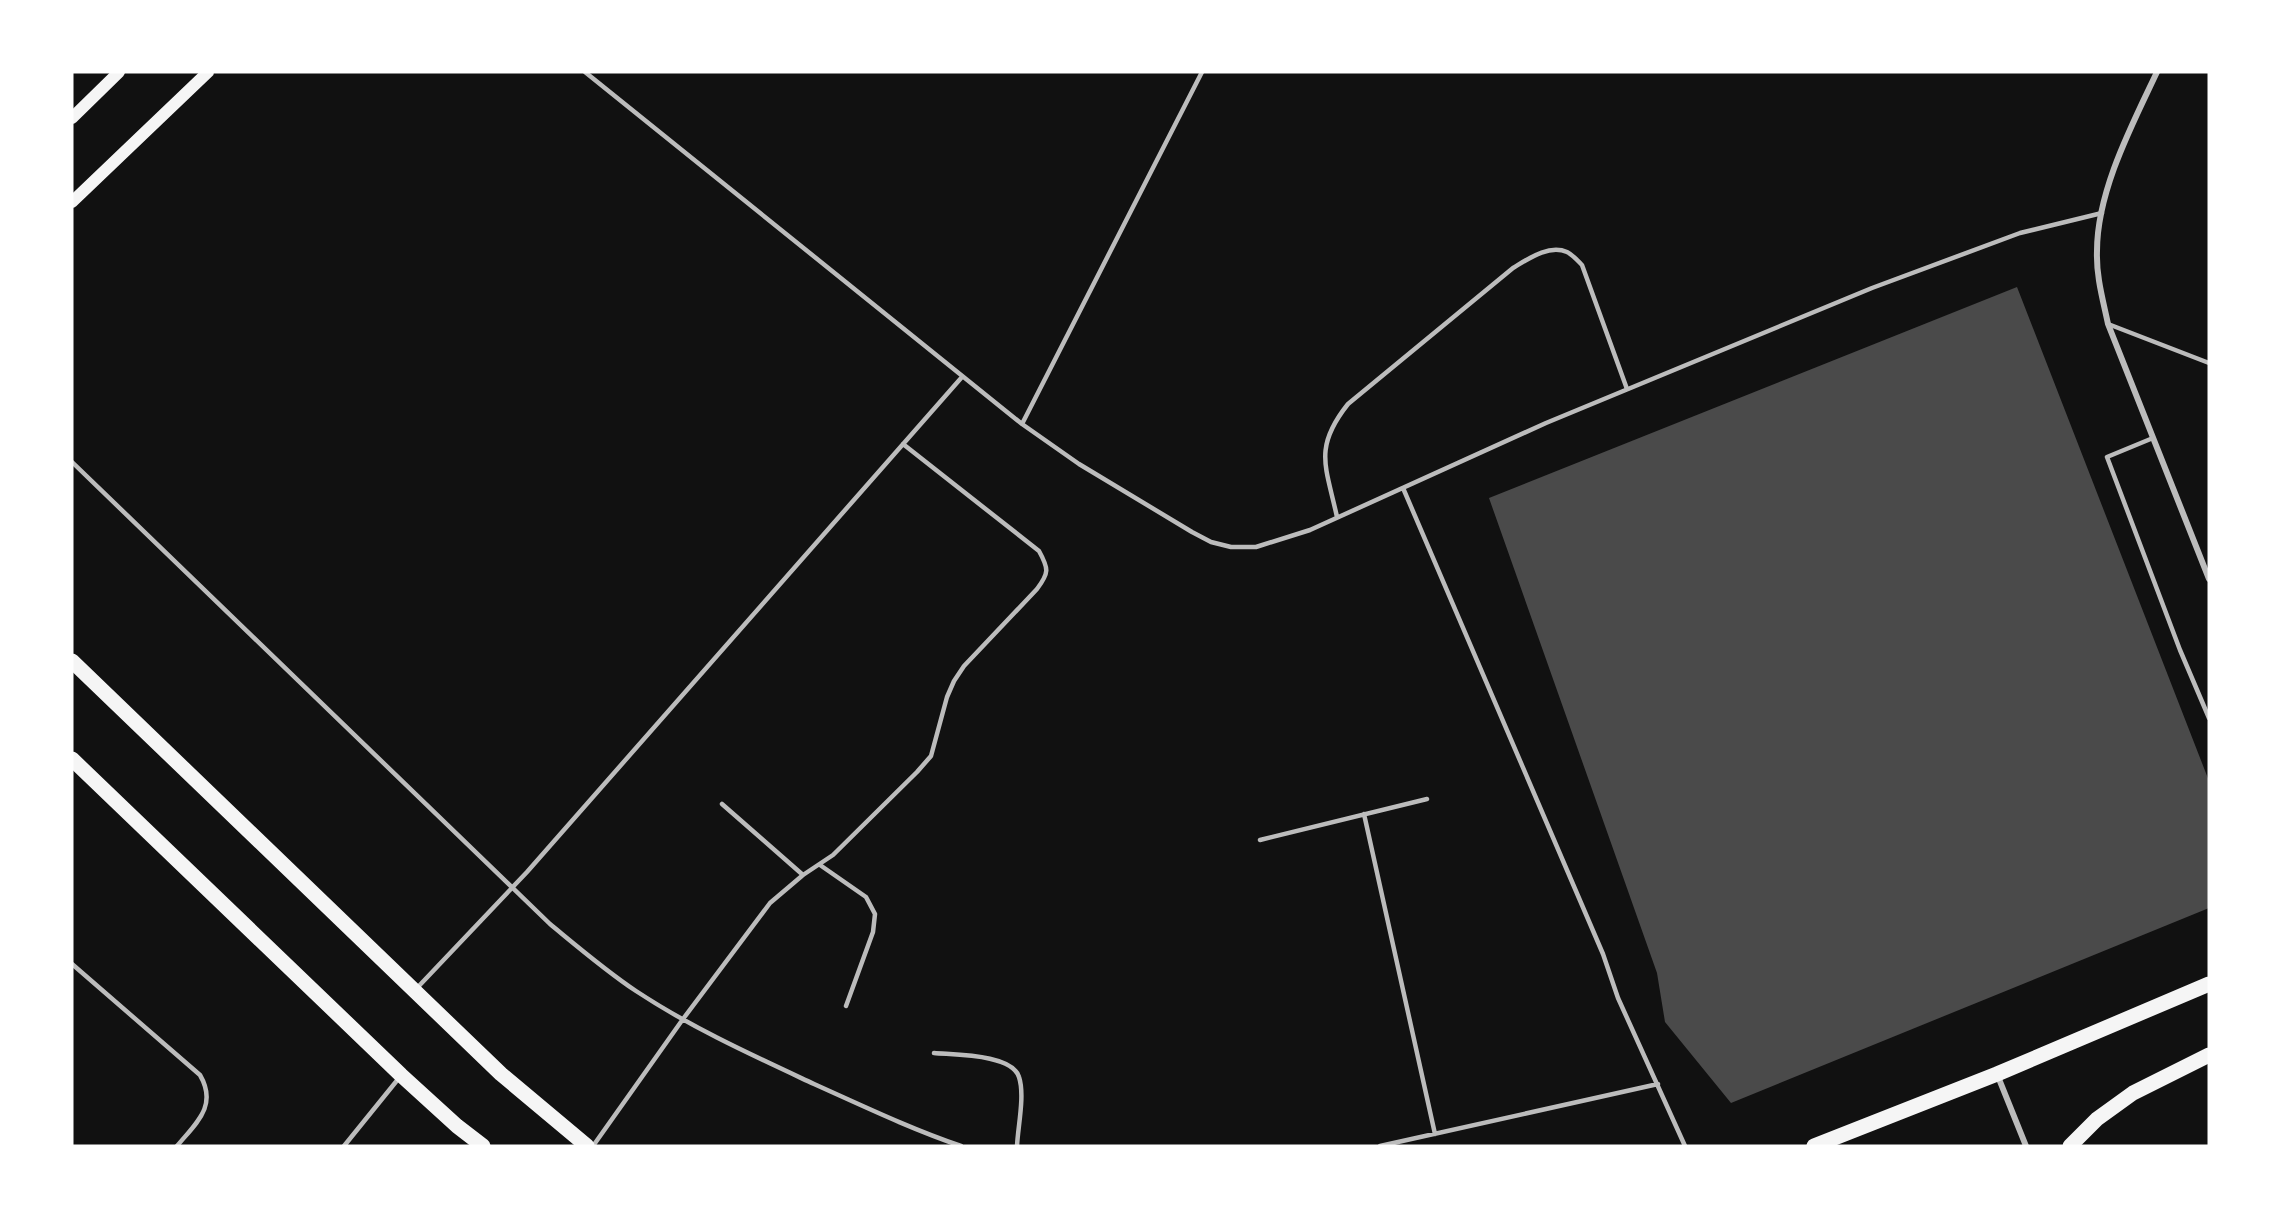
<svg xmlns="http://www.w3.org/2000/svg" width="2281" height="1218" font-family="'Sofia Sans Condensed',sans-serif">
<style>
.building{fill:#4a4a4a}
.lines{fill:none;stroke-linecap:round;stroke-linejoin:round}
.service{stroke:#bcbcbc;stroke-width:4.5}
.minor{stroke:#bcbcbc;stroke-width:6}
.secondary{stroke:#f5f5f5;stroke-width:12}
.primary{stroke:#f5f5f5;stroke-width:15}
</style>
<rect width="100%" height="100%" fill="#111"/>
<path class="building" d="M2017,287l192,494v127l-478,195 -66,-81 -8,-49 -168,-475z"/>
<g class="lines">
<path class="service" d="M585,72l437,352 57,40 113,68 19,10 20,5h25l54,-17 236,-107 326,-135 148,-55 82,-20
M2108,324l101,39
M1022,424l180,-352
M2153,438l-46,19 73,193 29,68
M72,462l478,462c28,23 56,47 86,67 56,37 118,65 178,93 49,22 97,45 147,62
M1403,488l200,466 15,44 67,148
M1337,517c-11,-51 -24,-69 11,-113l165,-136c15,-9 36,-24 54,-16 6,3 11,9 15,13l45,124
M722,804l81,71
M1364,814l71,320
M1260,840l167,-41
M820,865l46,32 9,17 -2,18 -27,74
M72,964l128,111c18,31 -4,48 -23,71
M417,988l110,-116 435,-495
M934,1053c20,2 78,1 85,24 6,18 -1,49 -2,69
M344,1146l55,-68
M593,1146l90,-127 87,-116 33,-28 30,-20 84,-83 14,-16 16,-59 7,-16 10,-15 73,-77c12,-16 12,-20 2,-38l-136,-107
M1380,1146l278,-62"/>
<path class="minor" d="M2157,72c-25,53 -60,119 -60,179 -1,25 6,49 11,73l101,255
M1997,1074l29,72"/>
<path class="secondary" d="M72,118l47,-46
M72,202l136,-130"/>
<path class="primary" d="M72,661l429,413 86,72
M72,759l329,316 56,51 26,20
M1814,1146l183,-72 212,-90
M2070,1146l27,-27 36,-26 76,-38"/>
</g>
<rect width="2281" height="1218" fill="none" stroke="#ffffff" stroke-width="147"/>
</svg>
